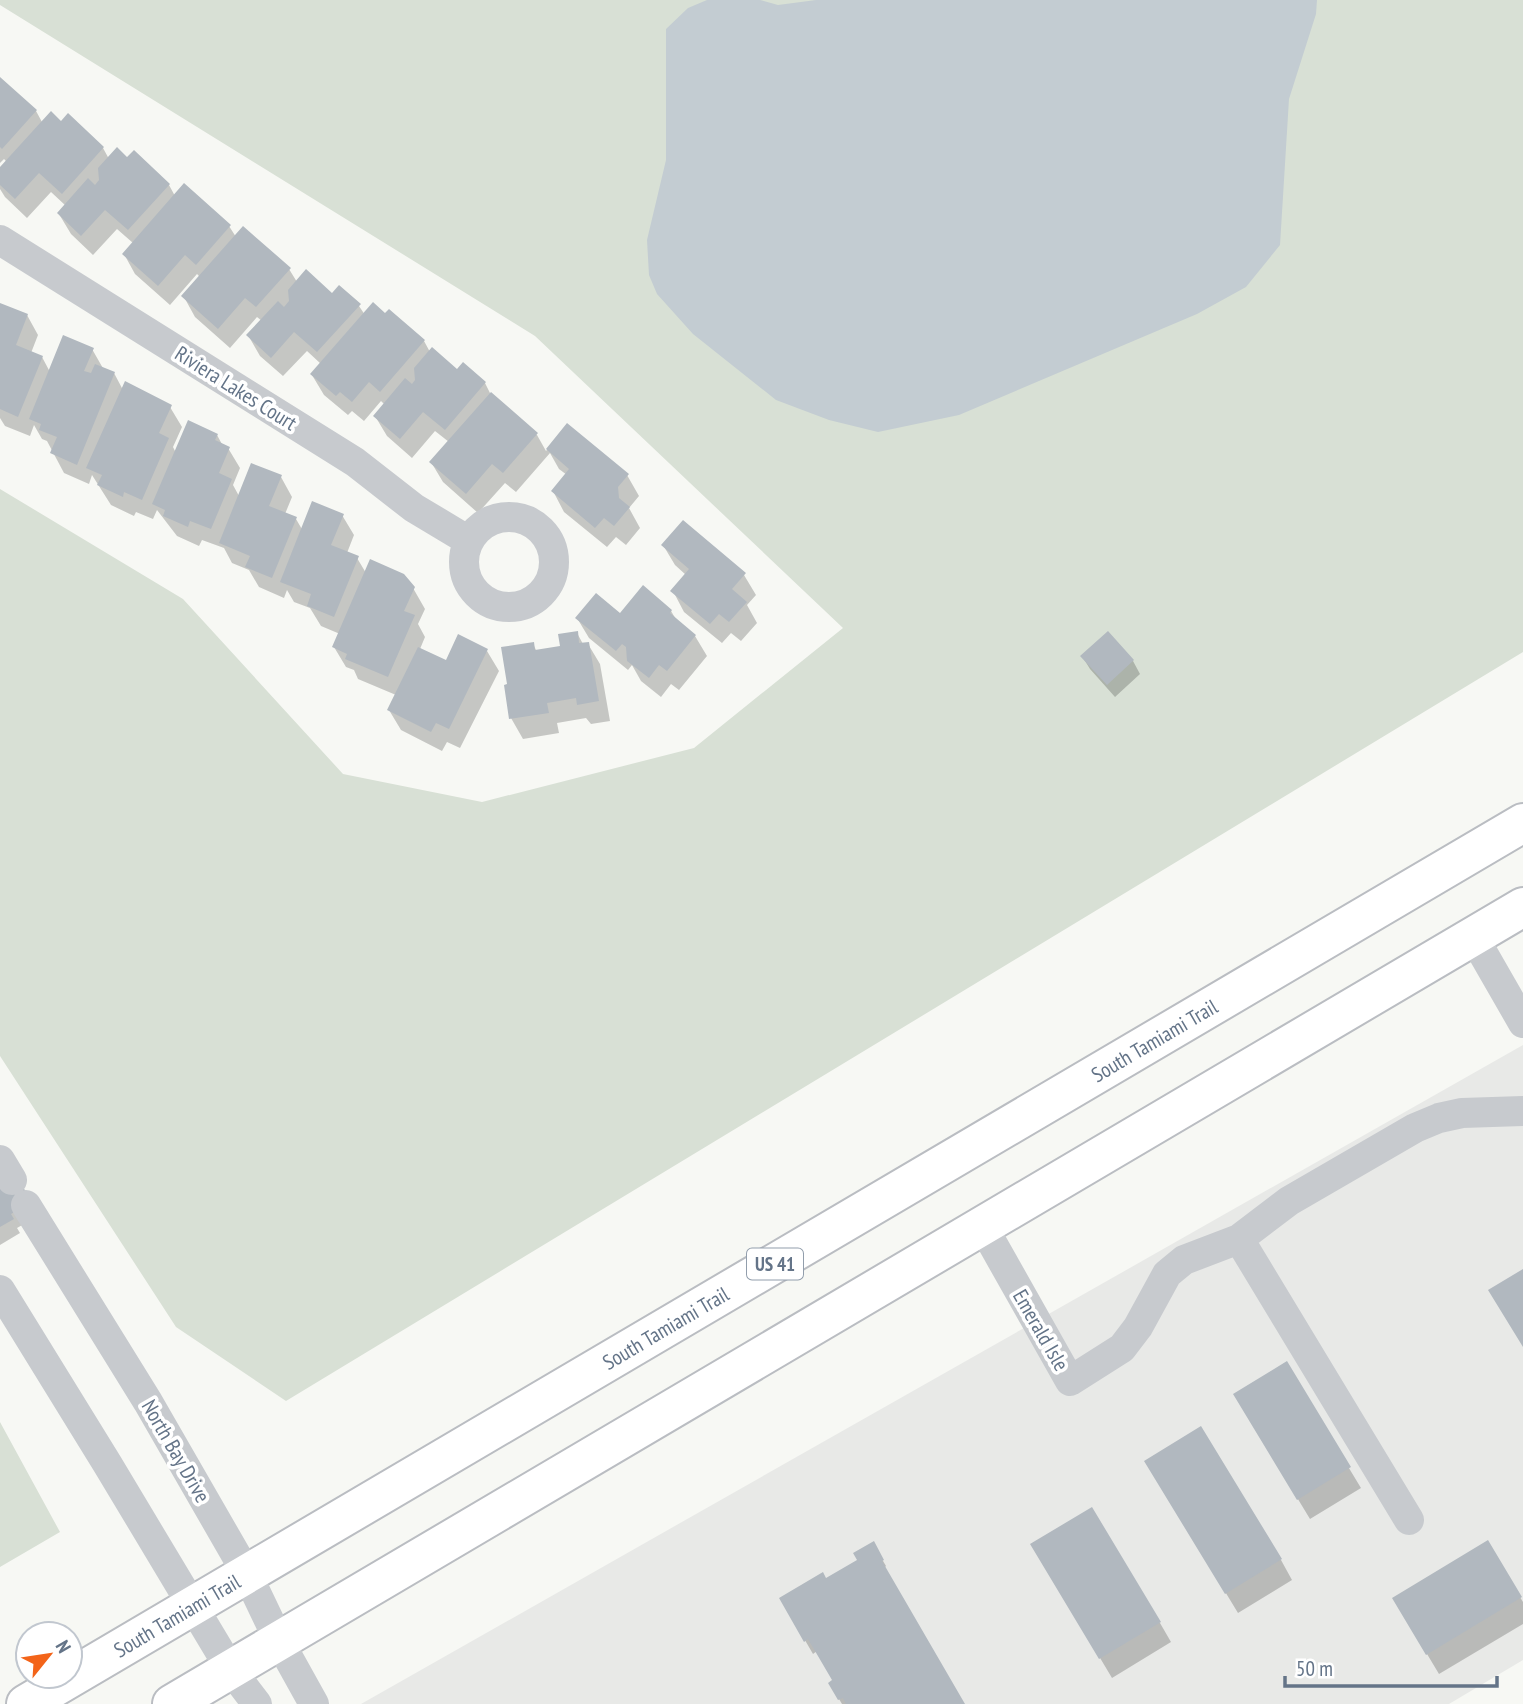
<svg xmlns="http://www.w3.org/2000/svg" width="1523" height="1704" font-family="'PT Sans Narrow',sans-serif">
<style>
.built{fill:#e8e9e7}
.green{fill:#d8e0d5}
.water{fill:#c3ccd2}
.shadow{fill:#0003}
.building{fill:#b1b8bf}
.lines{fill:none;stroke-linecap:round;stroke-linejoin:round}
.primary-casing{stroke:#babdc2;stroke-width:42}
.minor{stroke:#c7cace;stroke-width:30}
.primary{stroke:#fff;stroke-width:38}
.labels{text-anchor:middle;dominant-baseline:central;stroke-width:7;stroke-linejoin:round;paint-order:stroke}
.shield{fill:#fff;stroke:#929eac;stroke-width:2}
.shield-label{font-size:19px;font-weight:bold;fill:#647488}
.street-label{font-size:21px;fill:#647488;stroke:#fff}
</style>
<rect width="100%" height="100%" fill="#f7f8f4"/>
<path class="built" d="M1523,1045v615l-74,44h-1088z"/>
<path class="green" d="M0,0h1523v652l-1237,749 -110,-74 -176,-271v-567l183,110 160,175 139,28 212,-54 149,-120 -308,-292 -535,-331z
M0,1422l60,110 -60,35z"/>
<path class="water" d="M707,0h53l18,5 38,-5h501l-1,14 -27,85 -9,146 -34,42 -49,27 -238,101 -81,17 -49,-12 -53,-20 -83,-66 -36,-40 -8,-19 -2,-35 19,-80v-131l22,-21z"/>
<path class="shadow" d="M0,79l36,32 6,11 20,1 41,25 6,11 18,1 42,25 6,11 54,30 7,11 53,32 8,13 62,24 6,9 59,26 6,11 27,19 28,12 6,12 46,40 9,16 21,-25 60,49 12,21 -10,12 11,20 -14,17 -10,-8 -9,10 -43,-35 -11,-21 14,-16 -8,-6 -9,-16 -34,39 -11,-9 -27,30 -35,-31 -12,-20 18,-20 -14,-11 -23,27 -25,-22 -12,-20 10,-11 -4,-4 -17,20 -12,-10 -4,4 -24,-20 -12,-20 9,-11 -14,-13 -24,25 -23,-20 -12,-21 14,-14 -5,-4 -27,31 -35,-31 -11,-20 16,-20 -3,-3 -27,31 -35,-31 -11,-20 9,-11 -16,-14 -24,26 -22,-21 -12,-20 7,-8 -15,-14 -24,26 -22,-21 -5,-8v-19l7,-8 -3,-3 -4,4z
M0,304l27,11 11,20 -7,18 11,4 8,15 42,-23 12,21 10,3 9,17 47,17 12,20 -9,20 3,6 41,-18 6,11 5,2 12,20 -7,17 6,11 42,-19 11,20 -7,17 11,5 7,12 39,-16 12,20 -7,18 10,5 9,15 47,15 12,21 -7,15 7,13 -5,12 27,14 40,-12 12,20 -39,77 -13,-6 -5,9 -41,-21 -12,-20 7,-15 -38,-16 -4,-9 -8,-3 -12,-20 6,-13 -19,-8 -11,-18 -16,-6 -7,-12 -3,8 -25,-11 -10,-17 -17,-7 -8,-15 -22,-8 -3,6 -22,-10 -20,-26 -4,9 -17,-7 -2,4 -23,-11 -19,-30 -3,9 -25,-11 -17,-32 -5,-2 -8,-14 -4,11 -25,-10 -5,-8z
M663,545l81,30 12,20 -9,10 10,18 -16,18 -10,-8 -9,10 -38,-31 -11,-21 13,-16 -11,-10z
M671,611l6,10 18,15 12,20 -28,34 -8,-6 -10,13 -20,-16 -9,-16 -4,5 -39,-32 -12,-20z
M577,633l6,11h5l12,20 10,57 -19,3 -5,-6 -29,5 2,10 -36,6 -12,-21 -2,-33 24,-41 4,8 25,-4z
M1108,633l25,28 7,13 -25,23 -25,-28 -8,-13z
M0,1188l38,28 -21,12 3,5 -20,12z
M1286,1364l75,124 -51,31 -63,-104z
M1158,1481l123,79 11,20 -54,33z
M1487,1543l36,59v22l-84,50 -33,-55z
M873,1544l13,22 -2,2 79,136h-121l-12,-20 5,-3 -18,-30 -4,3 -32,-55 45,-19 31,-18z
M1044,1564l116,59 11,19 -59,36z"/>
<path class="building" d="M0,77l37,33 -35,39 -2,-2z
M51,111l10,10 7,-8 36,34 -42,47 -23,-21 -24,26 -15,-14v-18z
M117,147l10,10 7,-7 36,34 -42,46 -23,-20 -24,26 -24,-23 31,-35 7,7 4,-5 -1,-12z
M184,183l47,42 -35,40 -11,-10 -27,31 -36,-32z
M243,226l48,42 -35,39 -11,-9 -27,31 -37,-33z
M306,269l26,24 7,-8 22,19 -44,48 -23,-20 -23,26 -25,-23 32,-34 6,6 5,-6 -1,-11z
M373,302l12,11 4,-4 36,31 -45,52 -11,-10 -17,20 -12,-10 -4,4 -26,-22z
M0,303l28,11 -12,31 27,11 -25,61 -18,-8z
M63,335l31,13 -10,23 7,2 4,-9 20,8 -38,93 -27,-12 7,-16 -18,-7 2,-6 -12,-5z
M432,347l25,22 6,-7 23,20 -41,48 -22,-18 -23,27 -27,-23 32,-38 7,6 3,-4 -1,-12z
M125,381l47,24 -13,28 10,5 -27,62 -18,-8 -1,5 -26,-12 5,-10 -16,-7z
M491,392l47,41 -35,40 -11,-9 -26,30 -37,-32z
M188,420l30,14 -3,6 15,7 -11,26 13,6 -21,50 -21,-8 -2,6 -25,-11 2,-6 -13,-6z
M567,423l62,51 -11,13 1,11 11,9 -16,19 -10,-8 -9,10 -44,-37 18,-22 -23,-20z
M251,463l31,12 -13,31 28,11 -25,61 -27,-11 5,-11 -31,-13z
M312,501l32,13 -13,31 28,11 -25,61 -27,-11 4,-12 -31,-12z
M683,520l63,53 -14,16 15,13 -18,20 -10,-8 -9,10 -40,-33 19,-22 -28,-24z
M370,559l34,15 11,13 -11,24 11,4 -27,62 -43,-18 2,-5 -15,-7z
M643,585l29,25 -2,3 26,22 -29,36 -8,-6 -10,13 -22,-17 -1,-14 -4,-3 -6,7 -41,-33 21,-25 24,20z
M578,631l1,12 10,-1 10,59 -22,4 -1,-7 -29,5 2,10 -40,6 -5,-34 3,-1 -6,-37 33,-5 1,8 25,-4 -2,-12z
M1108,631l26,29 -27,25 -27,-29z
M458,634l30,15 -39,80 -13,-6 -5,9 -44,-22 31,-63 28,13z
M17,1177l15,25 -21,12 3,5 -14,8v-41z
M1523,1269v78l-35,-57z
M1287,1361l64,106 -54,33 -64,-106z
M1201,1426l81,133 -57,35 -81,-133z
M1092,1507l69,115 -62,37 -69,-115z
M1488,1540l34,57 -96,58 -34,-57z
M874,1541l10,19 -2,1 83,143h-119l-3,-6 -5,2 -10,-17 4,-3 -24,-41 -4,3 -25,-44 44,-26 3,6 31,-18 -4,-7z"/>
<g class="lines">
<g class="primary-casing">
<g id="primary">
<path id="s1" d="M26,1704l1497,-881"/>
<path d="M172,1704l1351,-797"/>
</g>
</g>
<path class="minor" d="M0,240l355,222 59,46 55,33
M464 562a45 45 0 1 1 90 0a45 45 0 1 1-90 0Z
M1473,936l50,87
M0,1160l12,20
M26,1205l122,197 99,172 32,67 35,63
M982,1225l88,156 52,-33 16,-21 29,-53 17,-14 55,-21 50,-38 126,-73 24,-10 23,-5 61,-2
M1239,1239l170,281
M0,1290l108,175 123,205 26,34"/>
<use href="#primary" class="primary"/>
</g>
<g class="labels">
<rect class="shield" x="747" y="1248.5" width="56" height="31" rx="5"/>
<g class="shield-label">
<text x="775" y="1264">US 41</text>
</g>
<g class="street-label">
<text transform="translate(236 388) rotate(32)">Riviera Lakes Court</text>
<text stroke="none"><textPath href="#s1" startOffset="1309">South Tamiami Trail</textPath></text>
<text stroke="none"><textPath href="#s1" startOffset="742">South Tamiami Trail</textPath></text>
<text transform="translate(1041 1330) rotate(60)">Emerald Isle</text>
<text transform="translate(176 1451) rotate(60)">North Bay Drive</text>
<text stroke="none"><textPath href="#s1" startOffset="175">South Tamiami Trail</textPath></text>
</g>
</g>
<g transform="translate(49 1655) rotate(60)"><circle r="33" fill="#ffffff" stroke="#c1c7cf" stroke-width="2"/>
<path d="M0-5L12 26L0 18L-12 26Z" fill="#f36419"/>
<text y="-10" font-size="19" font-weight="bold" text-anchor="middle" fill="#647488">N</text>
</g>
<path d="M1285 1676v10h212v-10" fill="none" stroke="#647488" stroke-width="3.5"/>
<text x="1296" y="1676" font-size="21" fill="#647488" stroke="#ffffff" stroke-width="5" paint-order="stroke">50 m</text>
</svg>
